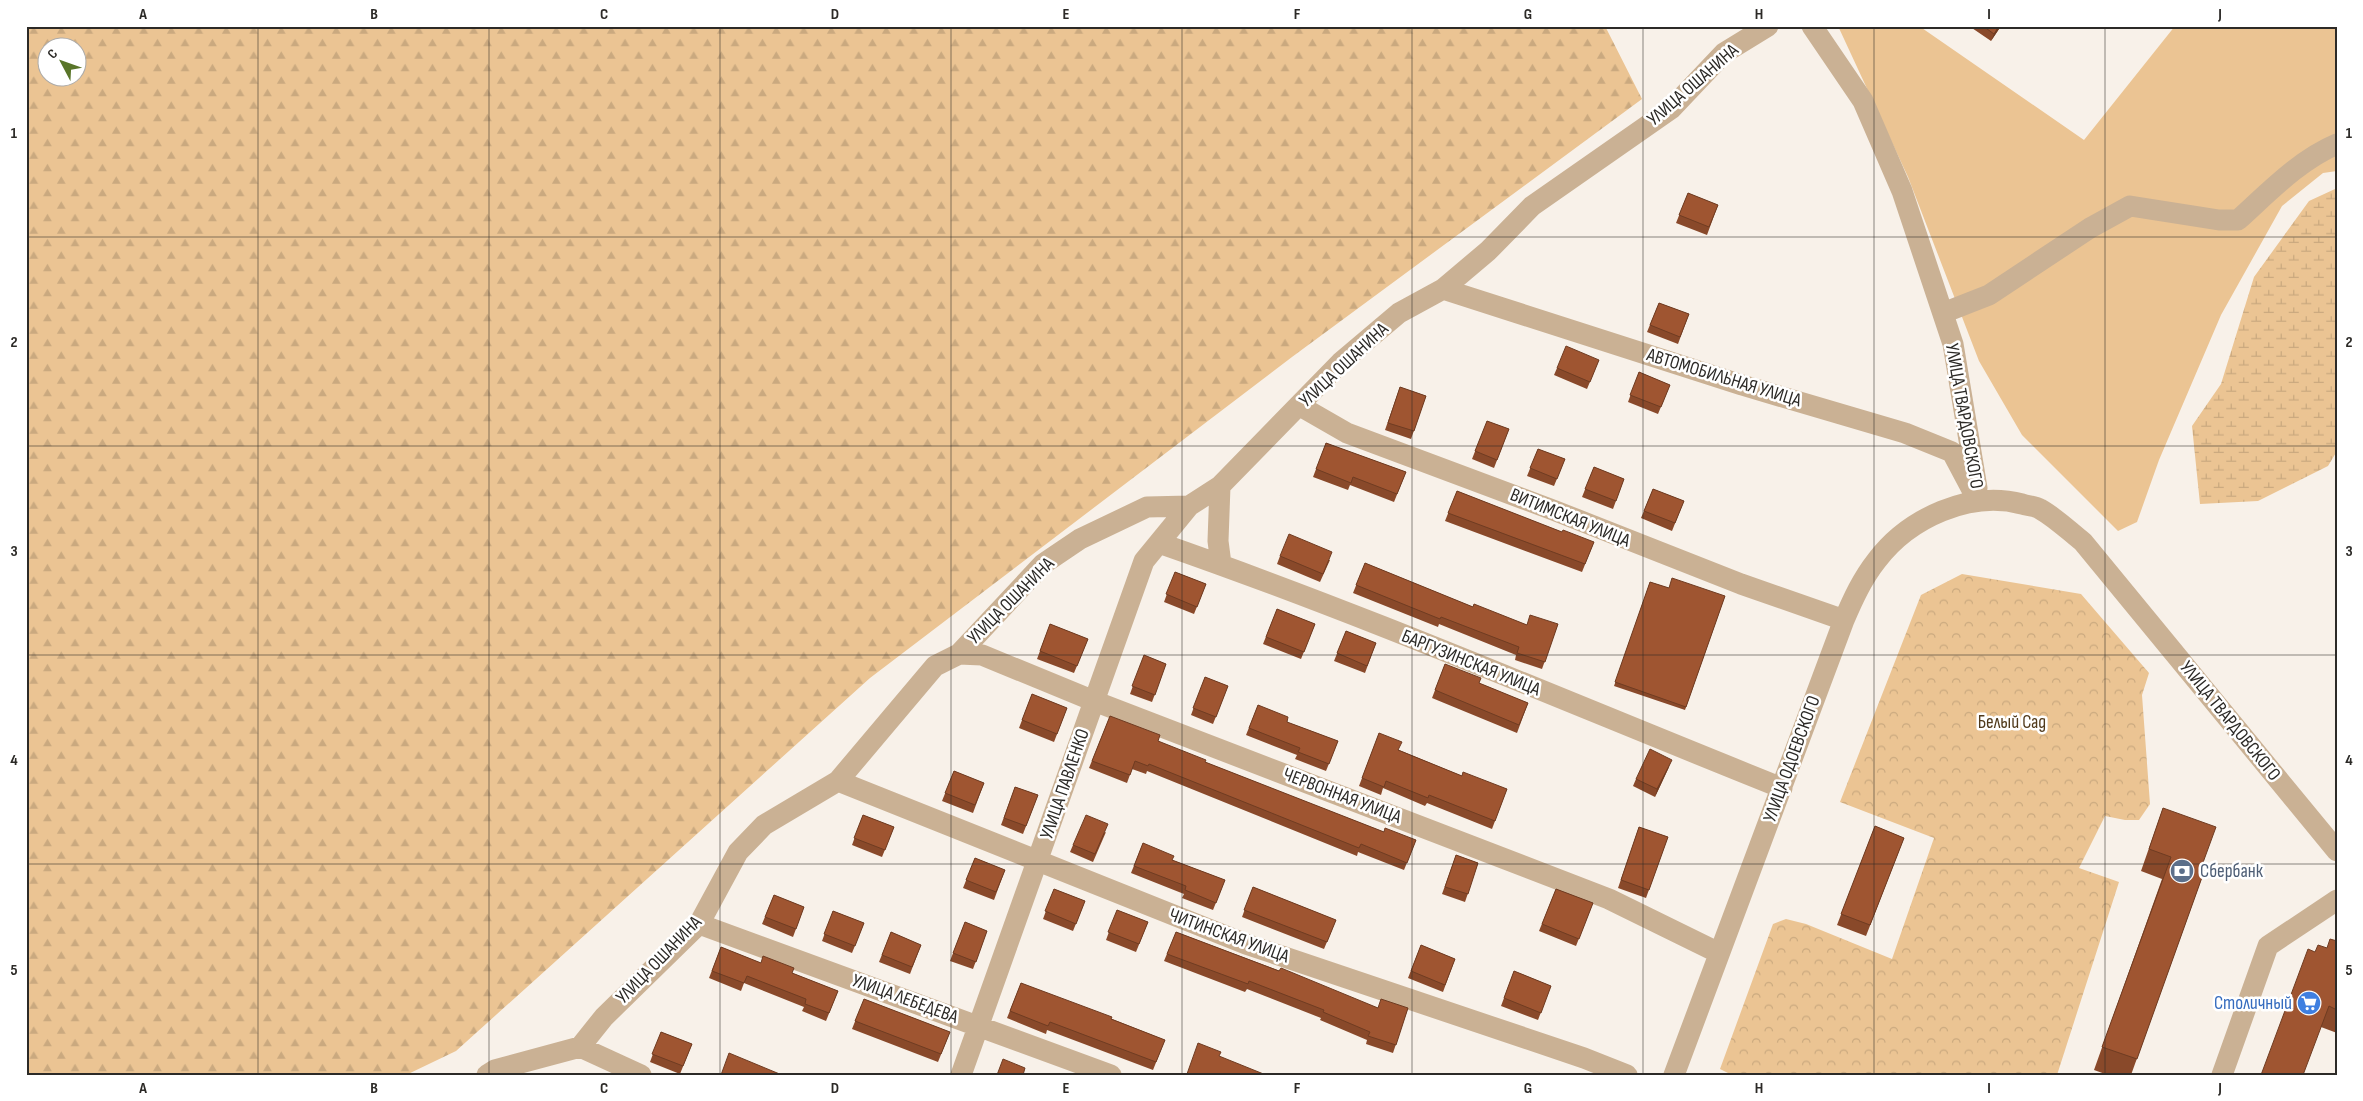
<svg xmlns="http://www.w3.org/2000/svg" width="2363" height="1101" font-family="'Sofia Sans Condensed',sans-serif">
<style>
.grass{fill:#ebc493}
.forest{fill:url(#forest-firs);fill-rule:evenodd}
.wetland{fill:url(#wetland-marsh)}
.park{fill:url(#park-crowns)}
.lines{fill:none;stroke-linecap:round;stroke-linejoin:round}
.minor{stroke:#cab194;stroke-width:21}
.wall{fill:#89492a}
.shaded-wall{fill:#6f3c22}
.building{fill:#9f5531;stroke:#6f3c22}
.grid{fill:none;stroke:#2c2a27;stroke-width:1;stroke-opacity:0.55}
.labels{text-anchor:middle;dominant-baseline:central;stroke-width:5;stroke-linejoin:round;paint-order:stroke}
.street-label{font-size:19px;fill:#2c2a27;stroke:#fff}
.park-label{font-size:19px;fill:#513a1b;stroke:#fff}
.service-label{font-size:19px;fill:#4e5e75;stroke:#fff;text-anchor:start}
.shop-label{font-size:19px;fill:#366cbe;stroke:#fff;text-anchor:end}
.neatline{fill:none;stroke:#2c2a27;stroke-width:2}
.grid-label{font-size:16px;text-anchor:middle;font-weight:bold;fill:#2c2a27}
</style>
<defs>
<pattern id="forest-firs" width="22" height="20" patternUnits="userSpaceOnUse" patternTransform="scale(1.25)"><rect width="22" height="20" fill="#ebc493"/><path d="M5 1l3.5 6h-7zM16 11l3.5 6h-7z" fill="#caa97f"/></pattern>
<pattern id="wetland-marsh" width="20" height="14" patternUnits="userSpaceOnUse" patternTransform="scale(1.25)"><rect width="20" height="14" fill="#ebc493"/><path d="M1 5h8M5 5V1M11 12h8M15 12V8" fill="none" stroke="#caa97f"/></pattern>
<pattern id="park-crowns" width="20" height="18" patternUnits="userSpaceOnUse" patternTransform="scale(1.25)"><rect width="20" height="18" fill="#ebc493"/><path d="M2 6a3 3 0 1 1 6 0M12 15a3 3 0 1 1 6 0" fill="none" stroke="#caa97f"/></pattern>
</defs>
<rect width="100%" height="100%" fill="#f8f1e9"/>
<path class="grass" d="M1838,26h81l165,114 91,-114h162v145l-14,2 -41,33 -61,109 -62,145 -22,62 -19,9 -96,-96 -43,-74 -71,-184z"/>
<path class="forest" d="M26,26h1579l37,73 -350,258 -422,321 -414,373 -50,24h-380zM48,48h30v30h-30z"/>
<path class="wetland" d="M2335,189l2,1v261l-9,15 -70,35 -58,3 -8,-78 29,-42 33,-107 55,-76z"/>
<path class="park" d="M1962,574l119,20 68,79 -7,22 8,109 -11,16h-14l-20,-4 -26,52 40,14 -62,193 -327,-1 -10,-5 53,-145 13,-5 20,5 86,35 42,-121 -94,-36 81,-207z"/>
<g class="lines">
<path class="minor" d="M1812,26l51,75 39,90 51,153 24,144
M1443,289l299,96 163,48 47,19 26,49
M1943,313l46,-18 101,-67 40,-22 89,14h19c30,-27 61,-60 99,-76
M1300,406l47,27 206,77 188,74 103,36
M1220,486l-2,55 3,23
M1159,543c210,73 415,162 623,245
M959,654l23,1 112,46 515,198 110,54
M838,781l408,163 338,114 43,17
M699,924l412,151
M580,1047l61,28
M487,1075l8,-5 85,-23 24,-30 95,-93 39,-72 26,-27 74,-44 97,-115 24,-12 84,-90 37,-25 67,-32 42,-1 31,-20 121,-124 58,-49 44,-24 45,-38 44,-45 139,-97 53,-56 44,-27
M961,1075l183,-514 45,-55
M1674,1075l170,-455c9,-21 18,-41 33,-60 32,-42 93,-70 145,-56 6,2 13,2 18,5 16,9 29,22 43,33l254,309
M2222,1075l46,-129 69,-46"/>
</g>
<path class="wall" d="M1969,26h32l-10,15z
M1688,193l30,12 -11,30 -31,-12z
M1659,303l30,11 -11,30 -31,-12z
M1599,360l-12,29 -33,-14 3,-7z
M1639,372l31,13 -12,29 -30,-12z
M1400,387l26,9 -15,43 -26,-9z
M1487,421l22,8 -15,39 -22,-9z
M1326,443l80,29 -12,30 -44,-17 -2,5 -35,-13z
M1538,449l27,10 -11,27 -27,-10z
M1594,467l30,12 -11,30 -31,-12z
M1653,489l31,12 -12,30 -31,-13z
M1457,491l105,41 32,10 -12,30 -137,-51z
M1280,556l50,4 -10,22 -43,-18z
M1365,563l108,44 54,18 31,-1 -16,45 -27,-9 1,-5 -77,-31 -1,3 -85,-34z
M1175,572l31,12 -12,30 -30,-12z
M1650,582l19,6 56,8 -40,114 -71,-24z
M1277,609l38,15 -14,35 -38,-15z
M1050,624l38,15 -14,34 -37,-14z
M1346,631l30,12 -11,30 -31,-12z
M1144,655l22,9 -14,38 -22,-8z
M1445,664l34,19 49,20 -11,30 -85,-35z
M1205,677l23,9 -15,38 -22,-9z
M1032,694l35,14 -13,34 -35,-14z
M1258,705l29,17 51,19 -12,30 -31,-12 2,-4 -51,-20z
M1110,716l48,25 47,21 179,70 32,8 -12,30 -46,-18 -1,4 -210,-85 -1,3 -14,-5 -5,14 -38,-15z
M1379,733l20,17 63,26 45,13 -15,40 -65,-26 -2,3 -42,-18 -2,7 -22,-9z
M1669,767l-14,30 -22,-11 3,-7z
M954,771l30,12 -11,30 -31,-12z
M1015,787l23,8 -15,39 -22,-9z
M2163,808l38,60 4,1 -74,206h-23l-14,-5 68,-191 -21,-8z
M863,815l31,12 -12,30 -30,-12z
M1875,826l29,12 -38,98 -29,-11z
M1639,827l29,10 -22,61 -28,-10z
M1106,832l-13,30 -23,-10 3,-7z
M1143,843l29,17 53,20 -12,30 -31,-12 2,-4 -53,-21z
M1456,855l22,8 -13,39 -23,-8z
M975,858l30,12 -11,30 -31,-12z
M1253,887l83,33 -12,29 -82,-32z
M1054,889l31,12 -12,30 -30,-12z
M1556,889l37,14 -17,43 -37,-15z
M774,895l30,12 -11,30 -31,-13z
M1117,910l31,12 -12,30 -30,-12z
M833,911l31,12 -12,30 -30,-12z
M965,922l22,9 -14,38 -23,-8z
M891,932l30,13 -11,29 -31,-12z
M1176,932l202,76h30l-15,45 -27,-9 1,-4 -47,-20 1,-2 -74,-29 -2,3 -81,-31z
M2337,941v92l-16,-6 -6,-75 12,-4z
M1421,945l34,14 -12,33 -35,-14z
M721,947l40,16 31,10 46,18 -12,30 -24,-10 2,-4 -60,-24 -3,8 -32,-13z
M1514,971l37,15 -13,34 -37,-14z
M1021,983l144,57 -12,30 -106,-40 -1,4 -39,-16z
M864,999l86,33 -12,30 -86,-33z
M661,1032l31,12 -12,30 -30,-12z"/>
<path class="shaded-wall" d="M1999,26h2l-10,15 3,-7z
M1672,760l-3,7 -14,30 2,-8z"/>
<path class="building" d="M1983,26h16l-5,8z
M1688,193l30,12 -9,22 -30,-12z
M1659,303l30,11 -9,23 -30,-12z
M1566,346l33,14 -9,22 -33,-14z
M1639,372l31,13 -9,22 -31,-12z
M1400,387l26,9 -12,35 -26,-8z
M1487,421l22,8 -12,31 -22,-9z
M1326,443l80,29 -9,22 -44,-17 -2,6 -35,-14z
M1538,449l27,10 -8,20 -27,-11z
M1594,467l30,12 -8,22 -31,-12z
M1653,489l31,12 -9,22 -31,-12z
M1457,491l105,41 1,-2 31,12 -9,22 -137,-51z
M1289,534l43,18 -9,22 -43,-18z
M1365,563l108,44 1,-3 53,21 3,-10 28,9 -13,38 -28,-9 2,-6 -78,-30 -1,2 -84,-34z
M1175,572l31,12 -9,23 -31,-13z
M1672,578l53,18 -39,111 -71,-25 35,-100 19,6z
M1277,609l38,15 -11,28 -38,-15z
M1050,624l38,15 -11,27 -37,-15z
M1346,631l30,12 -9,23 -30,-13z
M1144,655l22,9 -11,31 -23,-9z
M1445,664l36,14 -2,5 49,20 -9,22 -84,-35z
M1205,677l23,9 -12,31 -23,-9z
M1032,694l35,14 -10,26 -35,-14z
M1258,705l30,12 -1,5 51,19 -9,23 -31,-12 2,-4 -51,-20z
M1110,716l50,19 -2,6 48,19 -1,2 179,70 1,-4 31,12 -9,23 -46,-19 -2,4 -210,-84 -1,2 -13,-5 -5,14 -38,-14z
M1379,733l23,9 -4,8 64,26 1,-4 44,17 -12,32 -66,-26 -1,3 -42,-17 -2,6 -22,-9z
M1650,749l22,11 -15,29 -21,-10z
M954,771l30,12 -9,22 -30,-12z
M1015,787l23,8 -12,31 -22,-8z
M2163,808l53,19 -15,41 4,1 -68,190 -35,-12 69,-190 -22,-8z
M863,815l31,12 -9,23 -31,-12z
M1086,815l22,9 -13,30 -22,-9z
M1875,826l29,12 -34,87 -29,-11z
M1639,827l29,10 -19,53 -28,-10z
M1143,843l31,13 -2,4 53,20 -9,23 -31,-13 1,-4 -52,-20z
M1456,855l22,8 -10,31 -23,-7z
M975,858l30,12 -9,22 -30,-12z
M1253,887l83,33 -9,22 -83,-32z
M1054,889l31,12 -9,23 -31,-13z
M1556,889l37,14 -14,36 -37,-15z
M774,895l30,12 -8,22 -31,-12z
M1117,910l31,12 -9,22 -31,-12z
M833,911l31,12 -9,23 -31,-12z
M965,922l22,9 -11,31 -23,-9z
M891,932l30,13 -9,22 -30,-12z
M1176,932l103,39 2,-3 97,40 3,-9 27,9 -12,37 -28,-9 2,-4 -47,-20 1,-2 -75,-29 -1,3 -81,-30z
M2330,939l7,2v69l-8,-4 -26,69h-42l47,-126 7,3 3,-7 9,3z
M1421,945l34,14 -10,26 -34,-14z
M721,947l40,16 2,-7 31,12 -2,5 46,18 -9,22 -24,-9 1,-5 -59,-23 -3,7 -32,-12z
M1514,971l37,15 -10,27 -37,-15z
M1021,983l91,34 -1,2 54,21 -9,22 -106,-40 -2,4 -38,-15z
M864,999l86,33 -9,22 -86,-33z
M661,1032l31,12 -9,22 -31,-12z
M1198,1043l23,9 -2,4 47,19 -79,-1z
M729,1053l53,22h-61z
M1003,1059l22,9 -2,7h-26z"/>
<path class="grid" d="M258,26v1049M489,26v1049M720,26v1049M951,26v1049M1182,26v1049M1412,26v1049M1643,26v1049M1874,26v1049M2105,26v1049M26,237h2311M26,446h2311M26,655h2311M26,864h2311"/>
<defs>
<g id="bank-disc" transform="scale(1.25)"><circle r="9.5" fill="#5c6f8a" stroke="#fff"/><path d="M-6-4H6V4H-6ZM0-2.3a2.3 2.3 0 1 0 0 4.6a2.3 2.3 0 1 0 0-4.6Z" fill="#fff"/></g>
<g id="supermarket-disc" transform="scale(1.25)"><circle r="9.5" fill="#3f7fe0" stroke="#fff"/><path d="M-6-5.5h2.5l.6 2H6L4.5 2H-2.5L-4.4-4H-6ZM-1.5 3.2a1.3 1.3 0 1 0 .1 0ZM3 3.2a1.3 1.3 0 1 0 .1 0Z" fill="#fff"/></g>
</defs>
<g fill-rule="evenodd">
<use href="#bank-disc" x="2182" y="871"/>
<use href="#supermarket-disc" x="2309" y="1003"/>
</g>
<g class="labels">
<g class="street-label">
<text transform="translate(1693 85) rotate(-41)">УЛИЦА ОШАНИНА</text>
<text transform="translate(1344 365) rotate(-43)">УЛИЦА ОШАНИНА</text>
<text transform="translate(1724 378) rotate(17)">АВТОМОБИЛЬНАЯ УЛИЦА</text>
<text transform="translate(1964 416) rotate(80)">УЛИЦА ТВАРДОВСКОГО</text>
<text transform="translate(1570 518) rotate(22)">ВИТИМСКАЯ УЛИЦА</text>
<text transform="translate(1011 601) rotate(-45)">УЛИЦА ОШАНИНА</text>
<text transform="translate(1471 663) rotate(22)">БАРГУЗИНСКАЯ УЛИЦА</text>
<text transform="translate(2230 721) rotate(51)">УЛИЦА ТВАРДОВСКОГО</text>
<text transform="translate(1792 759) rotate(-70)">УЛИЦА ОДОЕВСКОГО</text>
<text transform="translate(1065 784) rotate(-71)">УЛИЦА ПАВЛЕНКО</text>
<text transform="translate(1342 796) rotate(21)">ЧЕРВОННАЯ УЛИЦА</text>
<text transform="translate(1229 936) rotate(20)">ЧИТИНСКАЯ УЛИЦА</text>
<text transform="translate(659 960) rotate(-46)">УЛИЦА ОШАНИНА</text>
<text transform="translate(905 999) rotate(20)">УЛИЦА ЛЕБЕДЕВА</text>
</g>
<g class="park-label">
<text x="2012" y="722">Белый Сад</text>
</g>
<g class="service-label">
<text x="2200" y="871">Сбербанк</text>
</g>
<g class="shop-label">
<text x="2292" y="1003">Столичный</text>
</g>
</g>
<rect width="2363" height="1101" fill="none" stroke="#ffffff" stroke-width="55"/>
<g transform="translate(62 62) rotate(311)"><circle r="24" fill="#ffffff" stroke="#abaaa9"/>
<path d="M0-4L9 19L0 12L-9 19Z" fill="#597529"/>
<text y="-8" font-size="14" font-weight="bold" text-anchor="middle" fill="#2c2a27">С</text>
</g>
<rect x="28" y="28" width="2308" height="1046" class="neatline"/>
<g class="grid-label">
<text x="143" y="19">A</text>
<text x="374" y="19">B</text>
<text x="604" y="19">C</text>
<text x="835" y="19">D</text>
<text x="1066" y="19">E</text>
<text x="1297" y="19">F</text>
<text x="1528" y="19">G</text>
<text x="1759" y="19">H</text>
<text x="1989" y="19">I</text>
<text x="2220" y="19">J</text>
<text x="14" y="138">1</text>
<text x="2349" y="138">1</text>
<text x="14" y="347">2</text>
<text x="2349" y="347">2</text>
<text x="14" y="556">3</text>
<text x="2349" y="556">3</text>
<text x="14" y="765">4</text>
<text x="2349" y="765">4</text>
<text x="14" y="975">5</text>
<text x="2349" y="975">5</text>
<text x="143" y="1093">A</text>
<text x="374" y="1093">B</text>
<text x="604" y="1093">C</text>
<text x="835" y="1093">D</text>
<text x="1066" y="1093">E</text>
<text x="1297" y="1093">F</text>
<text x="1528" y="1093">G</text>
<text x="1759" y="1093">H</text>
<text x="1989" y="1093">I</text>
<text x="2220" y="1093">J</text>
</g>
</svg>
